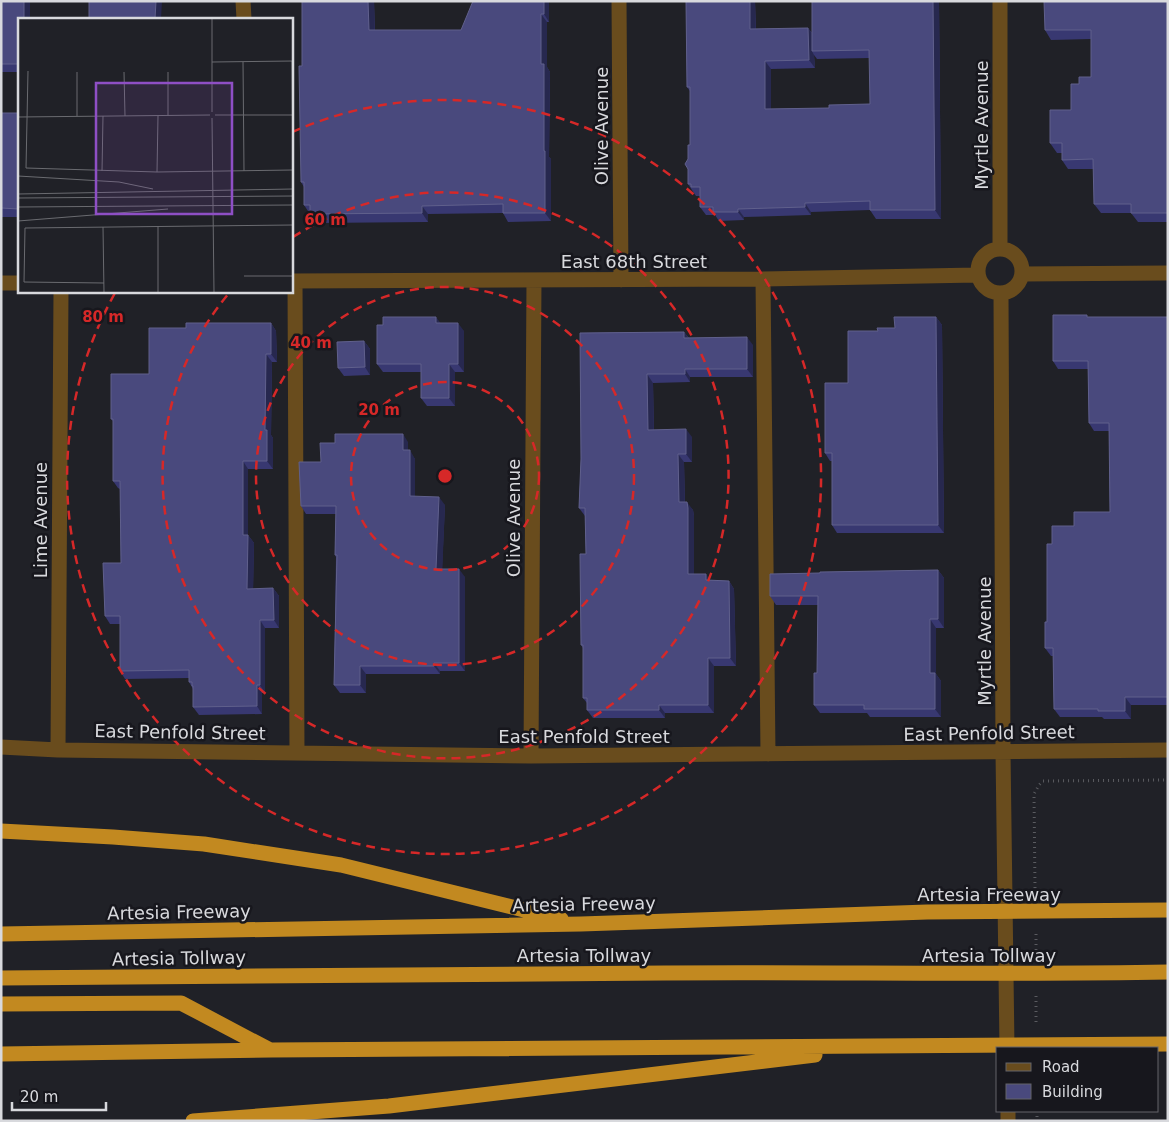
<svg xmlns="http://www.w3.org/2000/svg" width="1169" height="1122" font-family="'DejaVu Sans',sans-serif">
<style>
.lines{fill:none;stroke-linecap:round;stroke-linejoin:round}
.path{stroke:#5a5b60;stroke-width:3;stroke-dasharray:1 4;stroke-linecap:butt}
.minor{stroke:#694c1d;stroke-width:15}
.highway{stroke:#c28920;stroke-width:15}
.wall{fill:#383871;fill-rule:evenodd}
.shaded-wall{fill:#27284f}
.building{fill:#49497d;stroke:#60608c}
.ring{fill:none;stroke:#d62828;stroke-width:2.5;stroke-dasharray:9 6}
.labels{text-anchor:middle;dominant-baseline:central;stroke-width:5;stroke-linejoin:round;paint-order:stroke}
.street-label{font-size:18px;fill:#d8d9dd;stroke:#17171d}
.inset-road{fill:none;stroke:#6a6b70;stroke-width:1}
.view{fill:#8e4fc5;fill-opacity:0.15;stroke:#8e4fc5;stroke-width:2.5}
.inset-edge{fill:none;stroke:#d8d9dd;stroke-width:2.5}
.centre{fill:#d62828;stroke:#17171d;stroke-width:2.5}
.ring-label{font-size:15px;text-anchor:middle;font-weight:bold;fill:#d62828;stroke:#17171d;stroke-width:5;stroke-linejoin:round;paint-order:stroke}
</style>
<rect width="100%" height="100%" fill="#202127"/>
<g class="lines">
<path class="path" d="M1035,888l-1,-94 5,-9 4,-4 125,-1
M1036,934v16
M1036,996v27
M1037,1111v10"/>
<path class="minor" d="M243,1l1,18
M619,1l2,279
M1000,1v248
M978 271a22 22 0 1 1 44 0a22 22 0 1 1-44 0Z
M1022,274l146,-1
M763,279l5,475
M291,281l472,-2 214,-4
M295,281l2,472
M1,283h18
M1001,294l2,458 4,296
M1,747l57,3 473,6 637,-6
M58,750l3,-459
M531,756l3,-476
M1008,1111v10"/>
<path class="highway" d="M1,831l112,6 91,7 137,21 220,54
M1,934l580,-10 346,-12 241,-2
M1,978c221,-2 442,-4 663,-5 168,-1 336,2 504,-1
M1,1004l180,-1 89,47
M1,1054l270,-4 897,-6
M193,1121l196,-15 426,-51"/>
</g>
<path class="wall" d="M1,1h29v18h-11v53h-18z
M302,1h72l1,29h86l88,-29v21h-2v45l3,5 -1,85 2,2v62l-43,1 -5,-9 -75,1v8l-112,1 -12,-18v-18l-3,-5 1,-116z
M686,1h69l1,28 52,-1 4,5v-32h127l2,218h-65l-6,-9 -59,2v3l-67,2v3l-25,1 -4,-6h-9l-6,-8v-11h-4l-8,-12v-25l2,-14v-54l-3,-4zM814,55l3,4 53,-1v46l-41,4 -58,1v-40l44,-1z
M1168,1v221h-30l-7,-9h-30l-7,-9v-35h-26l-6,-9v-7h-5l-7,-10 21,-33 8,-26 12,-7v-38l-40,1 -6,-10z
M1,113h18v104h-18z
M936,317l6,8 2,208h-107l-5,-8v-64h-2l-5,-8 23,-70 30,-52 17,-3z
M1088,317h80v388h-37v14h-27l-2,-2h-42l-6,-8 -1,-53h-2l-6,-8 7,-104 22,-18 36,-14 -1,-81h-15l-5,-8 -1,-54h-30l-5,-8z
M271,323l5,8 1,31h-5l-1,73 2,3v31h-25v66l6,8 -1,46 20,-1 6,8v32h-14v65h-3v21l-63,1 -6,-8v-18l-4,-7v-4l-64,1 -5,-8v-47h-10l-5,-8 16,-53 -1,-74 -2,-1 -5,-7v-60l-2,-2 38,-45 37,-46z
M440,323l24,8v41h-9v34h-28l-6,-8v-26h-38l-6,-8z
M684,332l5,6 64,7v32h-63v5l-37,1 1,47 38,7v25h-8l1,40 8,8 1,6v58l16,6 19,1 5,8 2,77h-22v47h-49v5h-72l-6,-8v-7l-4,-5v-50l-2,-3 5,-91 -1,-38 -6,-8 2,-49 -1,-126z
M364,341l6,8v26l-26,1 -6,-8z
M408,442v8l7,9v38l30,8 -3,64 23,8v94h-25v3h-74v19h-26l-6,-8 2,-128 -1,-2 1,-41h-30l-5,-8 20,-44z
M938,570l6,8v50h-8v46l5,7v36h-71l-3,-4h-47l-6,-8 3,-32 1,-68h-42l-6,-9z"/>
<path class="shaded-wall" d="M24,1h6v18h-6z
M156,1h6l-1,18h-6z
M368,1h6l1,38 -6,-9z
M544,1h5v21l-5,-8z
M750,1h5l1,36 -6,-8z
M933,1h6l2,218 -6,-9z
M541,14l6,8v45l3,5 -1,85 2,2v62l-6,-8 -4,-149z
M808,28l6,8 -2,15 2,4 1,13 -6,-8z
M765,61l6,8v49l-6,-9z
M805,203l6,9v3l-6,-8z
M422,206l6,8v8l-6,-9z
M738,209l6,8v3l-6,-8z
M436,317l6,8 -6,-2z
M936,317l6,8 2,208 -6,-8z
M271,323l5,8 1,31 -6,-8z
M458,323l6,8v41l-6,-8z
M684,332l6,8 -6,-2z
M747,337l6,8v32l-6,-8z
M364,341l6,8v26l-5,-8z
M266,354l6,8 -1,73 2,3v31l-6,-8 -2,-31z
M449,364l6,8v34l-6,-8z
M685,369l5,8v5l-5,-8z
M647,374l6,9 1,55 -6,-8z
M686,429l6,8v25l-6,-8z
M403,434l5,8v17l-5,-9z
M410,450l5,9v46l-5,-9z
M678,454l6,8 1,48 -6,-8z
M243,461l5,8v71v-5l6,8 -1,54 -6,-8 -4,-54z
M439,497l6,8 -3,72 -6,-8z
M687,502l6,8 1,6v66l-6,-8z
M459,569l6,8v94l-6,-8z
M938,570l6,8v50l-6,-9z
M706,574l5,8 -5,-2z
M729,581l5,8 2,77 -6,-8z
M273,588l6,8v32l-5,-8z
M930,619l6,9v46l5,7v36l-6,-8 -5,-36z
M260,620l5,8v65l-5,-8z
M708,658l6,8v47l-6,-8z
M434,663l6,8v3l-6,-8z
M360,666l6,8v19l-6,-8z
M257,685l5,8v21l-5,-8z
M1125,697l6,8v14l-6,-8z
M659,705l6,8v5l-6,-8z"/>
<path class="building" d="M1,1h23v18h-5v45h-18z
M89,1h67l-1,18h-66z
M302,1h66l1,29h92l12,-29h71v13h-3v50h3v87h1v62h-42v-9l-81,2v7l-112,1v-9h-6v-23h-3l-2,-116h3z
M686,1h64v28l58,-1 1,32 -44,1v48l64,-1v-3l41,-1 -1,-54 -57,1v-50h121l2,209h-65v-9l-65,2v4l-67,2v3h-25v-5h-13v-20h-9v-3h-3v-15l-3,-5 3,-5v-14h2v-58h-3z
M1044,1h124v212h-37v-9h-37l-1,-45 -31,1v-17h-12v-33h21v-26h8v-7h12v-47h-46z
M1,113h18v96l-18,-1z
M1053,315h34v2h81v380h-43v14h-27v-2h-44l-1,-61h-8v-26h2v-78h5v-18h22v-14h36l-1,-89h-20l-1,-62h-35z
M383,317h53v6h22v41h-9v34h-28v-34h-44v-39h6z
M894,317h42l2,208h-106v-72h-7v-70h23v-52h30l-1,-3h18z
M186,323h85v31h-5l-1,76h2v31h-24v74h5l-1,54 26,-1 1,32h-14v65h-3v21l-64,1v-21h-1v-4h-3v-12l-69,1v-55h-15l-2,-53h18l-1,-82h-7v-62h-2v-45h38v-46h37z
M684,332v6l63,-1v32h-62v5h-38l1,56 38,-1v25h-8l1,48h8l1,6v66h18v6l23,1 1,77h-22v47h-49v5h-72v-12h-4v-53h-2l-1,-91h6l-1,-46h-6l2,-49 -1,-126z
M364,341l1,26 -27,1 -1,-26z
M335,434h68v16h7v46l29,1 -3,72h23v94h-25v3h-74v19h-26l3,-130h-2l1,-49h-35l-2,-44h22l-1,-19h15z
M938,570v49h-8v54h5v36h-71v-4h-50v-32h3l1,-77h-48v-22l50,-1v-1z"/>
<g class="ring">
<circle cx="445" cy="476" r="94"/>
<circle cx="445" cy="476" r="189"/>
<path d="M293 237A283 283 0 1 1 230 292"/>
<path d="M292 132A377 377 0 1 1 115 293"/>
</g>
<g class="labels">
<g class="street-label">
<text transform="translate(981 125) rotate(-90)">Myrtle Avenue</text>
<text transform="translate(601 126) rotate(-90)">Olive Avenue</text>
<text x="634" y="261">East 68th Street</text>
<text transform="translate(513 518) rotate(-90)">Olive Avenue</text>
<text transform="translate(40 520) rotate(-90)">Lime Avenue</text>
<text transform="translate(984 641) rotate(-90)">Myrtle Avenue</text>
<text transform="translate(180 732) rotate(1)">East Penfold Street</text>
<text transform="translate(989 733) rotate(-1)">East Penfold Street</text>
<text x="584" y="736">East Penfold Street</text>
<text x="989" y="894">Artesia Freeway</text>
<text transform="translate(584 904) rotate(-1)">Artesia Freeway</text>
<text transform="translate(179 912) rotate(-1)">Artesia Freeway</text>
<text x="584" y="955">Artesia Tollway</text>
<text x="989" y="955">Artesia Tollway</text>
<text transform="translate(179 958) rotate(-1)">Artesia Tollway</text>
</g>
</g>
<g transform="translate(18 18)">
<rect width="275" height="275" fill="#202127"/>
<path class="inset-road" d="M194,0v94M274,43l1,109M194,44l81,-1M225,44l1,109M10,53l-2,97 131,4 136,-2M59,54v44M106,54l1,44M150,54v44M197,97h78M0,99l192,-2M194,100l2,175M84,153l1,-55M139,154l1,-56M0,158l101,6 34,7M0,176l275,-5M0,180l275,-2M0,189l275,-2M0,203l150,-12M275,207v64M140,208v67M85,209l1,66M226,258h49M86,265l-80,-1 1,-54 268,-3"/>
<path class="view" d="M78,65h136v131h-136z"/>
<rect width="275" height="275" class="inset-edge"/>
</g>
<circle cx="445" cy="476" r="8" class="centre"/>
<g class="ring-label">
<text x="325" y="225">60 m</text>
<text x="103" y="322">80 m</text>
<text x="311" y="348">40 m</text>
<text x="379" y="415">20 m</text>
</g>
<rect width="1169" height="1122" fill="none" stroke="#d8d9dd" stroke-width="5"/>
<rect x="996" y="1047" width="162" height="65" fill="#17171d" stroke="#64656a"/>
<rect x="1006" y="1063" width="25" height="8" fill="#694c1d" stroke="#64656a"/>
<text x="1042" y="1072" font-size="15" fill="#d8d9dd">Road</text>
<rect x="1006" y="1084" width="25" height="15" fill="#49497d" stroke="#64656a"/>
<text x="1042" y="1097" font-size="15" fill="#d8d9dd">Building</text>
<path d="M12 1102v8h94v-8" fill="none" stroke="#d8d9dd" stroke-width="2.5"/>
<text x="20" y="1102" font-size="15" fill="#d8d9dd" stroke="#17171d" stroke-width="4" paint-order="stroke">20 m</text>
</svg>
